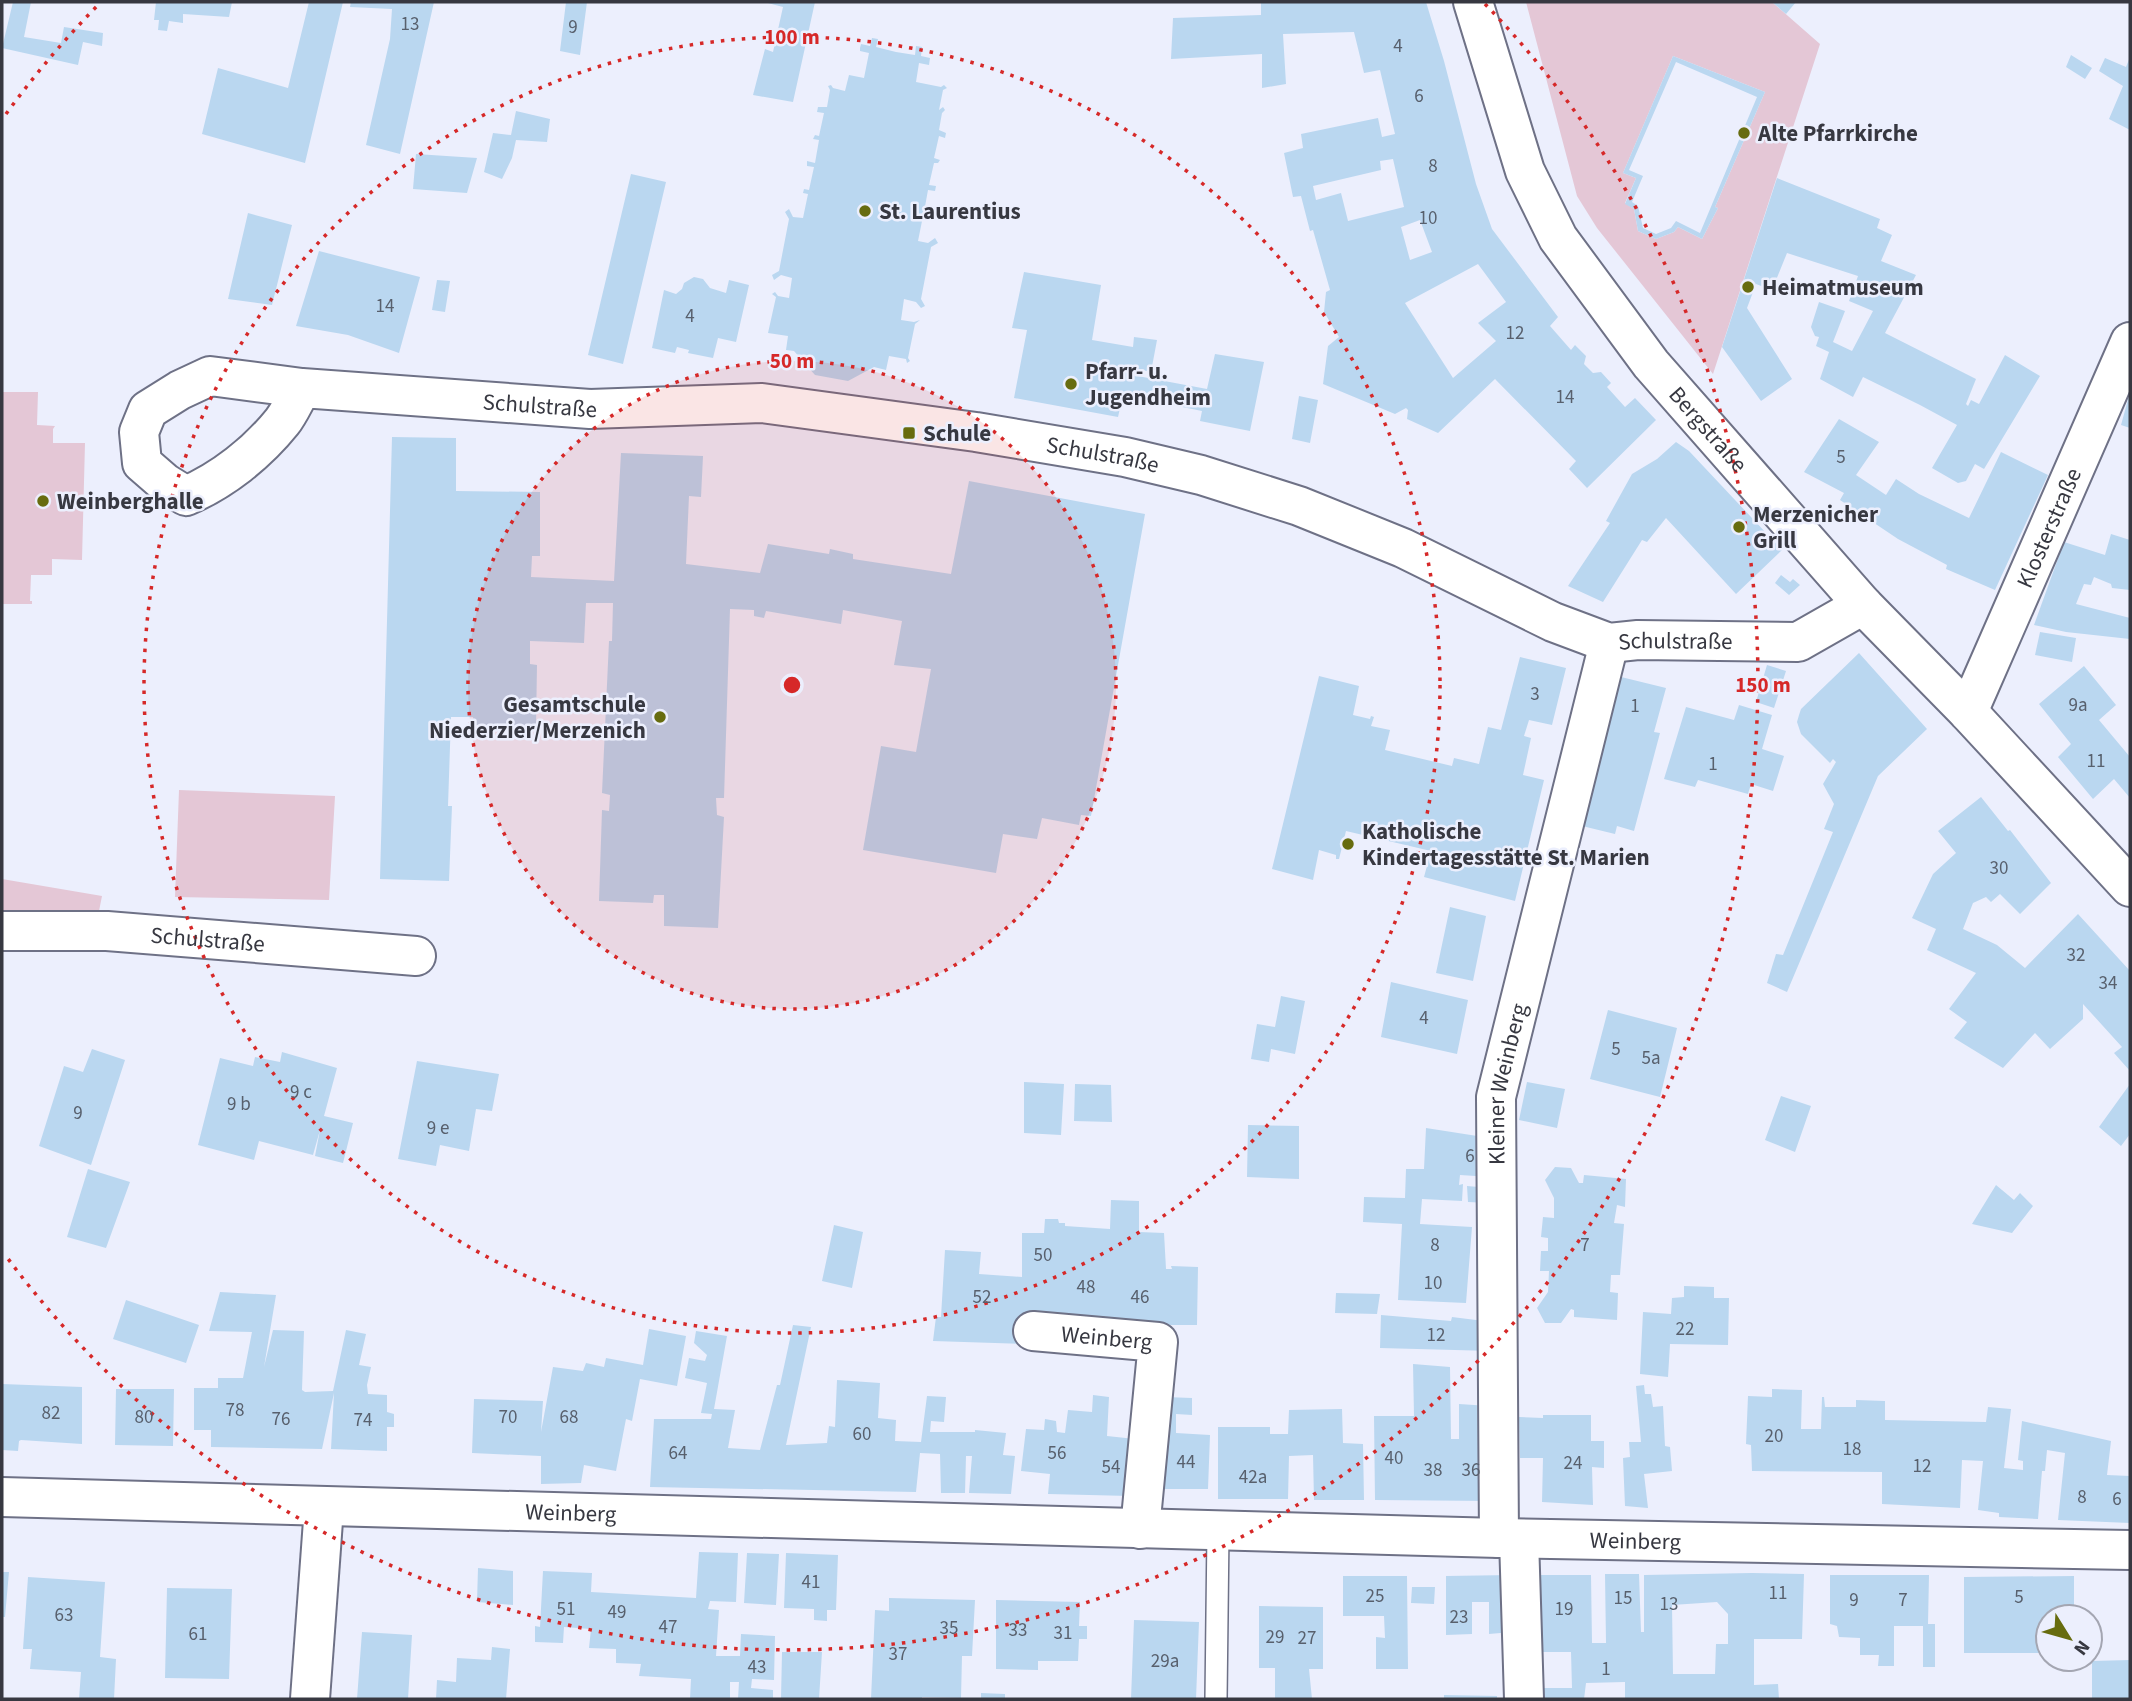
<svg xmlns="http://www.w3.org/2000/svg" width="2132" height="1701" font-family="'Source Sans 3',sans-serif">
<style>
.green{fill:#e4c7d6;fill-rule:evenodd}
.building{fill:#bad7f0;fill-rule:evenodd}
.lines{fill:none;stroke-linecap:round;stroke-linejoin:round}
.lane-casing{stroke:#6e7186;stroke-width:24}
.street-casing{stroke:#6e7186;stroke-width:42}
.secondary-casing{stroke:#6e7186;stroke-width:42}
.lane{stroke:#fff;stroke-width:21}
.street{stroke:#fff;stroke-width:38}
.secondary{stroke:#fff;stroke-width:38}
.ring{fill:none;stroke:#d62828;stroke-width:3.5;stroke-dasharray:3.5 7}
.poi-dot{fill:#676c0f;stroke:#eceffd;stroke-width:2.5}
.labels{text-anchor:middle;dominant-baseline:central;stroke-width:5;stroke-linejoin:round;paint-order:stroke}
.number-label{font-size:19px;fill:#58606d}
.poi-label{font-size:23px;font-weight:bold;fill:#373841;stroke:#eceffd;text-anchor:start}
.street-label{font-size:23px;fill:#373841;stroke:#eceffd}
.centre{fill:#d62828;stroke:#eceffd;stroke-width:3.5}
.ring-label{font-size:21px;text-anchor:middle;font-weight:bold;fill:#d62828;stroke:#eceffd;stroke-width:5;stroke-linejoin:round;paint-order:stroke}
</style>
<rect width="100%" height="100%" fill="#eceffd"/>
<path class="green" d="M1526,2h246l48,42 -107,330 -116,-146 -20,-32zM1673,56l92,36 -50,115 3,1 -16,31 -24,-12 -4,5 -18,7 -18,-8 -4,-22 -9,-6 11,-25 -13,-5z
M2,392h36l-1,33 18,1 -2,3v14h32l-3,117 -30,-1v16h-21l-1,26h2v3h-30z
M179,790l156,6 -6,104 -154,-3z
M2,879l100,17 -6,30 -94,1z"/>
<path class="building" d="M13,2h18l-7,35 37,6 3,-16 39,6 -1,13 -19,-4 -5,23 -76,-17z
M156,2h76l-3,15 -46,-3v9l-14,-2 -2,10 -9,-1 1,-10h-5z
M309,2h34l-38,161 -103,-29 16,-66 70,20z
M351,2h83l-34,152 -34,-9 24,-106 2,-30 -42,-2z
M566,2h21l-7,53 -20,-4z
M764,2h51l-22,100 -40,-7 12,-46 8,3 10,-45z
M1261,2h165l18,59 32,123 16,45 66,88 -8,9 21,24 4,-5 11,11 -2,8 9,9 8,-1 10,11 -4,4 18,20 10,-9 21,22 -69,68 -18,-19 7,-8 -81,-82 -57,54 -31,-14 1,-9 -2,-2 -11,6 -72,-30 5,-38 11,-9 -15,-25 2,-20 4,-2 -17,-60 -3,1 -9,-35 -8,1 -9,-44 19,-5 -2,-14 77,-16 4,19 13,-3 -15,-64 -16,3 -10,-41 -71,2 3,50 -24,4v-34l-91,5 2,-41 88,-3zM1393,159l11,48 -56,14 -7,-28 -25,7 -3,-14 68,-16 -1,-9zM1420,220l12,32 -22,8 -9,-33zM1478,264l28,38 -28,21 18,18 -43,37 -48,-75z
M1772,2h24l-10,12z
M872,38l6,1 -2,8 20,5 19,3 1,-9 6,1 -1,9 9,2 -1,7 -10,-2 -3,19 25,5 3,-2 3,3 -4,2 -4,20 4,-3 2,3 -3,3 -3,17 7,3 -1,5 -6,-2 -5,22 6,2 -2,3h-4l-5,22 7,1 -1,5 -7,-1 -4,22 5,1 -1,4 -5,-1 -5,25 10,2 7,-5 3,5 -7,4 -10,52 4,7 -4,2 -5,-6 -12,-3 -3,21 13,2 6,-2 -5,4 -7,34 2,3 -3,2 -1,-4 -17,-3 -3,14 -12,-3 -26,14 -33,-6 -21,-24 -8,-1 2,-14 -20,-3 8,-36 -4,-3 3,-2 3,4 11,2 3,-20 -11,-3 -7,5 -2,-5 7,-4 10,-52 -4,-7 4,-3 4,8 10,1 5,-24 -5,-1 1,-4 5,1 5,-23 -7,-1v-5l8,2 4,-23 -6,-1 2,-4 4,1 5,-23 -7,-1 1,-5h9l3,-17 -2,-4 3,-1 2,3 12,3 4,-16 15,3 5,-25 -9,-2v-3l1,-4 9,2z
M2071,55l21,13 -7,11 -19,-12z
M1673,56l92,36 -50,115 3,1 -16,31 -24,-12 -4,5 -18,7 -18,-8 -4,-22 -9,-5 11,-26 -13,-5zM1676,62l81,35 -57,136 -24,-12 -5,7 -15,6 -13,-6 -5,-22 -6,-4 11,-26 -14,-6z
M2130,57v73l-21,-11 14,-33 -24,-15 6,-13 21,9z
M516,111l34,8 -3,23 -31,-2 -4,18 -10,21 -18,-7 9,-39 18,2z
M416,154l61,4 -10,35 -54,-4z
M631,174l35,8 -43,182 -35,-9z
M1777,178l103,41 -3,9 15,7 -11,26 35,14 -31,58 91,46 -10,25 2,2 3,-6 8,4 26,-49 35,21 -56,93 -9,-5 -9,17 -8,2 -26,-15 25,-43 -37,-20 -57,-28 -10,20 -33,-18 9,-27 -13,-6 3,-9 -4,-1 -4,-9 8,-25 26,9 -12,31 19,9 21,-40 -24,-10 9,-25 -71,-23 -15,37 -16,-6 -9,24 45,71 -31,22 -39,-54z
M248,213l44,12 -20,80 -44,-6z
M319,251l101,26 -21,76 -51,-18 -52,-9z
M1024,272l77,13 -9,55 41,7 1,-10 23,3 -6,32 -22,-5 -2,7 80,15 8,-35 49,8 -14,69 -50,-10 2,-10 -79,-16 -5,22 -104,-19 13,-68 -15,-2z
M694,277l9,2 7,9 16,5 3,-13 20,5 -13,57 -18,-4 -5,20 -25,-5 1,-3 -12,-3 -2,6 -23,-5 12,-58 12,4 6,-5 2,-6z
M437,280l13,1 -5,31 -13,-2z
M1299,396l19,4 -8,43 -18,-4z
M2129,396h1v32l-9,-3z
M1839,419l40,23 -23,33 30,20 10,-16 23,15 50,24 32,-66 47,23 -53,115 -49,-21 1,-4 -49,-26 -58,-39 4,-7 -40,-21z
M392,437l64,1v53l84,1v64h-8l-1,21 83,4 7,-128 82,3 -2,41 -12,-1 -3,68 74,9 8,-29 61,10 1,-5 23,5v5l98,15 18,-93 176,33 -54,302 -10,-1 -2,10 -37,-7 -5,21 -34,-5 -7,39 -133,-23 18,-104 35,6 15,-83 -37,-4 8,-44 -59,-11 -2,14 -75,-13 -2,7 -10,-2v-6l-24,-1 -6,189h-8l1,17 7,2 -6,111 -54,-2v-31h-10l-1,8 -54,-2 3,-91 7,1 1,-16 -8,-2 7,-152h3l1,-38h-27l-2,40 -54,-2v23l7,1 -1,62 -62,-2 -1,-8h-22l-3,89h4l-3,75 -69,-2z
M1676,442l13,9 93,99 -46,44 -70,-76 -19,24 -5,-2 -39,62 -35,-16 42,-63 -4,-2 26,-47 25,-15z
M2111,534l19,6v50l-18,-2 -1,-4 -17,-7 -3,8 -7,-1 -8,20 54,14v21l-64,-7 -32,-7 30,-83 41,13z
M1781,575l9,7 3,-3 7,6 -11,10 -14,-12z
M2040,632l36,6 -4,24 -37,-7z
M1859,653l68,76 -49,47 -91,216 -20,-9 9,-29 7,1 50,-123 -9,-3 10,-25 -11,-20 13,-22 -3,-3 -3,4 -29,-29 -4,-12 2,-7 2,-6z
M1520,657l46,11 -14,57 -23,-5 -5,16 7,2 -8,37 21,5 -29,121 -91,-24 7,-26 -85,-20 -7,28h-3v-4l-17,-5 -6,30 -41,-11 47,-193 40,10 -6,29 17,4 1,-3 3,1 -3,9 19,4 -5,20 67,16 2,-8 25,6 9,-37 13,3z
M1767,665l19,6 -12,37 -18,-6z
M2084,666l32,39 -17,15 31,37v41l-16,-19 -21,20 -35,-42 13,-13 -32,-40z
M1617,676l49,12 -12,44 6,1 -26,98 -17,-5 -2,8 -37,-9z
M1739,705l33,10 -10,34 22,7 -11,35 -22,-7 -3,10 -50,-14 -3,7 -31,-8 22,-72 48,13z
M1981,797l27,34 2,-1 41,53 -31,31 -20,-20 -9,8 -5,-5 -13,6 -10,26 34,16 28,23 53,-54 52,57v100l-16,-18 8,-6 -39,-43v15l-33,30 -15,-16 -32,35 -49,-30 13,-16 -18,-13 27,-36 -49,-23 9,-21 -24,-11 21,-44 23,-21 -18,-22z
M1450,907l36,9 -13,65 -37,-8z
M1391,982l77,18 -11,54 -76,-17z
M1281,996l24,5 -10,53 -24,-5 -2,13 -18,-3 6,-35 18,3z
M1608,1010l69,18 -17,69 -70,-18z
M92,1049l33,11 -34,105 -52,-19 25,-80 19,6z
M282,1052l55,16 -13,48 29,7 -10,40 -28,-7 5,-26 -7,25 -54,-14 -5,19 -56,-15 22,-87 33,8 2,-9 25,5z
M417,1061l82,13 -7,37 -16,-2 -7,42 -29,-6 -4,21 -38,-7z
M1024,1082l40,2 -3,51 -37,-2z
M1527,1082l38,7 -8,39 -38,-8z
M1075,1084l36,1 1,37 -38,-1z
M2130,1084v50l-9,12 -22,-19z
M1781,1096l30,10 -16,46 -30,-12z
M1248,1125l51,1v53l-52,-2z
M1426,1128l64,10 1,39 -31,-2 -1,10 4,-1 -1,17 -40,-2 -2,25 52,3 -6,76 -68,-3 4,-76 -39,-2 1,-25 41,1 1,-29h18z
M1555,1167l16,1 8,15h4l1,-8 42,4 -1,28 -8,-2 -3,18 10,1 -4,51h-9l-1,17 8,1 -1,27 -43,-3v-7l-3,-1 -10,14h-16l-8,-15 11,-16 1,-21h-9l1,-20h7v-13l-7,-1 2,-20 11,1v-20l-9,-18z
M88,1169l42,13 -24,66 -39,-11z
M1996,1185l18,15 6,-7 13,13 -21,27 -40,-9z
M1467,1186l23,2v15l-22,-1z
M1111,1200l28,1v31l25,1 2,36h6l-1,-3 27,1 -1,58h-88l-87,19 -89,-3 3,-24h5l4,-67 36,2 -2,22 43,3v-44h22l1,-14h13l1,4h6v3l45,3z
M834,1225l29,7 -11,56 -30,-7z
M1684,1286l30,1v11h15l-1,47 -58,-1 -2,33 -28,-3 3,-62 28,2 1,-16 12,-1z
M220,1292l56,3 -12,72 9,-37 31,1 -2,59 3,2 28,-1 13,-61 20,4 -7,31 12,2 -4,18 1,9 19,1v17l7,2v13h-7v24l-56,-2 3,-56 -12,56 -111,-2v-17h-17v-42h24v-10h25l9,-46 -43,-1z
M1336,1293l44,1 -3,20 -42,-1z
M126,1300l73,25 -13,38 -73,-24z
M1381,1315l70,6 1,-4 40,5v29l-112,-3z
M793,1325l18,2 -25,118 41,-2 2,-17 6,1 2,-47 43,3 -2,35 18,2 -1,21 26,1 6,-46 19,1 -2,25 -13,-1 -1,11h45v-2l31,3 -3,22 12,1 -4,38 -42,-1 3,-37h-6l-1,37h-24l-1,-39 -20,-1 -4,39 -266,-5 4,-68h57l1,-5 -11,-1 6,-30 -22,-5 4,-20 16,3 2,-6 -13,-12 2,-12 31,5 -13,73 21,1 -7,38 32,2 17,-65h3z
M649,1329l37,7 -9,50 -37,-7 -8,42 -6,-2 -10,52 -32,-6 -3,18 -40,1v-28l-69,-3 2,-54 69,2 -2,31 12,-65 30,4 3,-8 18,4 2,-9 37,7z
M1413,1364l37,3 1,72h8v-35l30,2 3,95 -117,-1 -1,-84h40z
M2,1384l80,3v57l-61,-4 -2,1 -1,10 -16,-1z
M1644,1385l1,9h6l2,13 10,-1 2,40 5,1 2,24 -28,3 4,34 -23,-2 -2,-48 7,-1 -1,-15h12l-5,-56z
M116,1389h58l-1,57 -58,-1z
M1772,1389l30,1 -1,39h20l1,-32h2l1,10h31v-7l29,1v19l101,2 2,-15 23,2 -7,59 19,2v-9l-5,-1 4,-39 89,20 -4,34 23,1v47l-72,-3 7,-67 -18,-3 -2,21h-3l-4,48 -39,-2v-4l-21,-3 5,-49 -21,-1 -2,48 -78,-4v-32l-130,-1 -1,-26 -5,-1 2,-48 24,1z
M1093,1395l16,2 -2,39 28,3 -5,57 -82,-2 2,-20 -29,-3 5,-42 18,1 1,-11 11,2 1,11 8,1 3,-23 24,2z
M1165,1397l27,1v17l-16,-1v19l34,2 -2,54h-46z
M1342,1409l1,34 20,1 1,56h-50l-1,-45 -24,1 -1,43h-70v-72h52v7h18l1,-24z
M1543,1415h48v26h13v27l-12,-1 1,38 -51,-3 1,-44h-23l-1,-41 24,1z
M699,1552l39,1 -2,49 -26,-1 -2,8 11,1 -3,46h24l1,-22 34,2 -1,44 -22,-1 -1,9 22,2v9h-35l1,-17h-9v17h-40l1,-20 -52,-3 2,-12 -25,-1v-14l-27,-1 2,-19 -27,-2 -1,16 -28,-1v-16l5,1 3,-56 49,2 -1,19 105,6z
M747,1553l32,1 -3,51 -32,-2z
M786,1553l52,2 -2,55h-9v11l-13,-1v-11l-30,-1z
M478,1568l35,3v34l-36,-3z
M2,1572h7l-4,45h-3z
M1752,1573l52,1 -2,65h-48v46l24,-1 1,15h-154v-17l-39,1 -2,16h-45l-1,-11h34l-1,-36h-33l-3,-77h56l1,68h14l-1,-69h34l2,58h3v-57zM1717,1602l11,12v30h-12l-1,30h-42l-1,-69z
M1512,1575v57l-23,2v-32h-17v32l-26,1v-59z
M1830,1575h99l-1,49h7v43h-12v-41h-29v40h-16l1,-11h-19v-17l-21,-1 -2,-11 -7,-2z
M1343,1576h64l1,93h-32v-32l9,1 -1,-22h-41z
M2074,1576v41h-26v36h-84v-76z
M28,1577l77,5 -5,75 16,2 -2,40h-35l2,-27 -51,-3 2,-20h-9z
M1412,1587h23l-1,17 -23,-1z
M167,1588l65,1 -3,90 -64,-1z
M889,1598l86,2 -3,56h-10l-1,42 -39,-1v2h-51l4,-89 14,1z
M996,1600l84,2 -1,24h8v13h-8l-1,22h-40v9l-42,-1z
M1259,1606l64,1v62h-14l3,30h-37v-31h-16z
M1134,1620l65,2 -3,77h-65z
M362,1632l50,3 -4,64h-51z
M492,1647l18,2 -4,50h-70l1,-19 19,2 1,-24 34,2z
M782,1652h40l-3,47h-38z
M2130,1660v39h-38v-38z
M981,1693l24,1v5h-24z
M1444,1695l53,1v3h-53z"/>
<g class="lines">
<g class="lane-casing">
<path id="lane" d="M1216,1699l2,-168"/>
</g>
<g class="street-casing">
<g id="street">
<path id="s1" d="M302,388c-7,11 -12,24 -20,34 -25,31 -59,58 -96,74l-21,-13 -23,-20 -3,-31 9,-22 32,-20 30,-14 92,12 288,21 172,-6 214,29 149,25 76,18 98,31 104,42 150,74 56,21 29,-3 160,2 65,-37"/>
<path id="s2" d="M1968,712l162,-370"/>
<path id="s3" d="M2,931h105l309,25"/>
<path id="s4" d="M1033,1331l125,11 -18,187"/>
<path id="s5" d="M2,1497l1497,41 631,12"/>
<path id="s6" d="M1499,1538l-3,-441 113,-454"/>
<path d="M1519,1539l5,160"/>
<path d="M310,1699l14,-192"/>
</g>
</g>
<g class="secondary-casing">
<g id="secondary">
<path id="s7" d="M1473,2l52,169 33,67 93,126 212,241 105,107 162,175"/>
</g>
</g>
<use href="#lane" class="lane"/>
<use href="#street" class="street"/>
<use href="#secondary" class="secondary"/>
</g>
<circle cx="792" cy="685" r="324" fill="#d62828" fill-opacity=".12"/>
<g class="ring">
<circle cx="792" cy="685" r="324"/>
<circle cx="792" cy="685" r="648"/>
<path d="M6 114A971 971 0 0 1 99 4M1485 4A971 971 0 1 1 6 1256"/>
</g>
<g class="poi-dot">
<circle cx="1744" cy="133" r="7"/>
<circle cx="865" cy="211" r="7"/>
<circle cx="1748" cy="287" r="7"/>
<circle cx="1071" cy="384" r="7"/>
<rect x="902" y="426" width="14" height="14" rx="3.5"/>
<circle cx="43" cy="501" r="7"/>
<circle cx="1739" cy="527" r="7"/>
<circle cx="660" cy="717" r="7"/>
<circle cx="1348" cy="844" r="7"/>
</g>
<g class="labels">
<g class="number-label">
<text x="410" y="24">13</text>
<text x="573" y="27">9</text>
<text x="1398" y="46">4</text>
<text x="1419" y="96">6</text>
<text x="1433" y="166">8</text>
<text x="1428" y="218">10</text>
<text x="385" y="306">14</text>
<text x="690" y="316">4</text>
<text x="1515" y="333">12</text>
<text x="1565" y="397">14</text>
<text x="1841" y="457">5</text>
<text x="1535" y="694">3</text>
<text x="2078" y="705">9a</text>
<text x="1635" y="706">1</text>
<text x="2096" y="761">11</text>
<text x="1713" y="764">1</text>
<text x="1999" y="868">30</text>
<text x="2076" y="955">32</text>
<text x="2108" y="983">34</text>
<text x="1424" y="1018">4</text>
<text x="1616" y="1049">5</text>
<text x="1651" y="1058">5a</text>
<text x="301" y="1092">9 c</text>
<text x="239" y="1104">9 b</text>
<text x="78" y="1113">9</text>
<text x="438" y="1128">9 e</text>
<text x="1470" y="1156">6</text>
<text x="1435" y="1245">8</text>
<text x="1585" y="1245">7</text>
<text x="1043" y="1255">50</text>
<text x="1433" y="1283">10</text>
<text x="1086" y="1287">48</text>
<text x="982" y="1297">52</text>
<text x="1140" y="1297">46</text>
<text x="1685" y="1329">22</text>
<text x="1436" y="1335">12</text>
<text x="235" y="1410">78</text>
<text x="51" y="1413">82</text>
<text x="144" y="1417">80</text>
<text x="508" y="1417">70</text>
<text x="569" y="1417">68</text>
<text x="281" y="1419">76</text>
<text x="363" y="1420">74</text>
<text x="862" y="1434">60</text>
<text x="1774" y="1436">20</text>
<text x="1852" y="1449">18</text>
<text x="678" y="1453">64</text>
<text x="1057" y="1453">56</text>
<text x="1394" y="1458">40</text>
<text x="1186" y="1462">44</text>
<text x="1573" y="1463">24</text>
<text x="1922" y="1466">12</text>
<text x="1111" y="1467">54</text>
<text x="1433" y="1470">38</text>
<text x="1471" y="1470">36</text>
<text x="1253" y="1477">42a</text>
<text x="2082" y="1497">8</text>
<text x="2117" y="1499">6</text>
<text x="811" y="1582">41</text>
<text x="1778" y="1593">11</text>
<text x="1375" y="1596">25</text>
<text x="2019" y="1597">5</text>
<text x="1623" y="1598">15</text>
<text x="1854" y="1600">9</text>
<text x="1903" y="1600">7</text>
<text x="1669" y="1604">13</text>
<text x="566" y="1609">51</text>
<text x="1564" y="1609">19</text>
<text x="617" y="1612">49</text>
<text x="64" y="1615">63</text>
<text x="1459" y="1617">23</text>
<text x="668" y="1627">47</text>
<text x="949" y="1628">35</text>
<text x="1018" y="1630">33</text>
<text x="1063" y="1633">31</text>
<text x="198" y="1634">61</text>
<text x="1275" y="1637">29</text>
<text x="1307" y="1638">27</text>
<text x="898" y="1654">37</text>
<text x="1165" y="1661">29a</text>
<text x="757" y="1667">43</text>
<text x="1606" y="1669">1</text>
</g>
<g class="poi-label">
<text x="1758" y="133">Alte Pfarrkirche</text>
<text x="879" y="211">St. Laurentius</text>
<text x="1762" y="287">Heimatmuseum</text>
<text x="1085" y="371">Pfarr- u.<tspan x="1085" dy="26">Jugendheim</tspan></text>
<text x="923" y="433">Schule</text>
<text x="57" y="501">Weinberghalle</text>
<text x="1753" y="514">Merzenicher<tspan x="1753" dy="26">Grill</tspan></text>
<text x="646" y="704" text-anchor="end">Gesamtschule<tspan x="646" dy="26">Niederzier/Merzenich</tspan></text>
<text x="1362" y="831">Katholische<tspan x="1362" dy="26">Kindertagesstätte St. Marien</tspan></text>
</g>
<g class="street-label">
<text stroke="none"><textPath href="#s1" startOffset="674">Schulstraße</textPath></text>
<text stroke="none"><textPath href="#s7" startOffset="495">Bergstraße</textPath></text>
<text stroke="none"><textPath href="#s1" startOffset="1241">Schulstraße</textPath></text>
<text stroke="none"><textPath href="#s2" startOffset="201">Klosterstraße</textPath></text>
<text stroke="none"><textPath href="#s1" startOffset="1850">Schulstraße</textPath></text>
<text stroke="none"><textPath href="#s3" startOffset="206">Schulstraße</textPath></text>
<text stroke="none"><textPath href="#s6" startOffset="455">Kleiner Weinberg</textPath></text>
<text stroke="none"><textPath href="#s4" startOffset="74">Weinberg</textPath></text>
<text stroke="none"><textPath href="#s5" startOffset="569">Weinberg</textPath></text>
<text stroke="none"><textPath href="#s5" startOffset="1634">Weinberg</textPath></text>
</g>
</g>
<circle cx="792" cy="685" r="10" class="centre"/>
<g class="ring-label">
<text x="792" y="44">100 m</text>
<text x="792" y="368">50 m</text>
<text x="1763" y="692">150 m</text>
</g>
<rect width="2132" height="1701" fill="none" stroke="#373841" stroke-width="7"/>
<g transform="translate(2069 1638) rotate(127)"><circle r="33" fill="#eceffd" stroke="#a4a6b2" stroke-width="2"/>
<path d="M0-5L12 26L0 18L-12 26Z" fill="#676c0f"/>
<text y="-10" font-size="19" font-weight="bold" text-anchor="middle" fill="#373841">N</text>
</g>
</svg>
